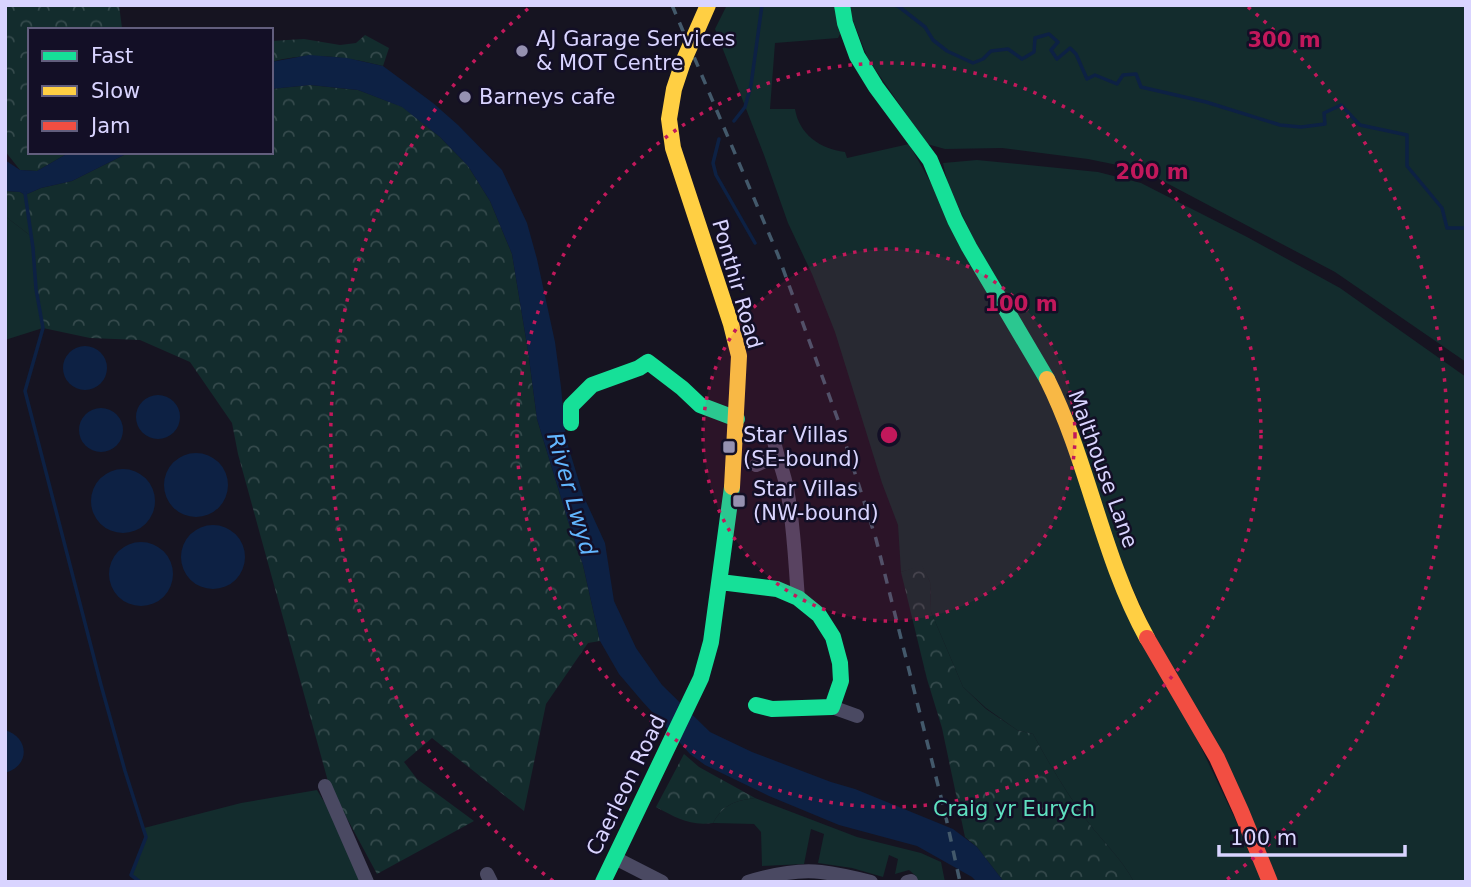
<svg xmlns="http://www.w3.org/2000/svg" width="1471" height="887" font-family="'DejaVu Sans',sans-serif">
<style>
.green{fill:#132c2d}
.forest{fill:url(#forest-crowns)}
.water{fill:#0d2144}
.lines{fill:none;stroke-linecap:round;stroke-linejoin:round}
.stream{stroke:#0d2144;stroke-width:3.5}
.street{stroke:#4a4962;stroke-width:14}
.fast{stroke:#16e098;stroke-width:16}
.slow{stroke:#ffcf43;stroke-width:16}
.jam{stroke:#f24e42;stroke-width:16}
.rail{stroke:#43596b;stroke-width:3.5;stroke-dasharray:10 9;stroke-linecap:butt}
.slow-bridge{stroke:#ffcf43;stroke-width:16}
.ring{fill:none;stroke:#c2185b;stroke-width:3.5;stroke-dasharray:3.5 7}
.poi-dot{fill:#9591b1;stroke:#130f26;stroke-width:2.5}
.labels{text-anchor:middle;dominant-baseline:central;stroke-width:5;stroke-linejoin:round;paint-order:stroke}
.poi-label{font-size:21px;fill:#d9d4ff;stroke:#130f26;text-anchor:start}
.street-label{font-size:21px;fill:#d9d4ff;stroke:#130f26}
.park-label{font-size:21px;fill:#5fe0c0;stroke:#130f26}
.water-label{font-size:23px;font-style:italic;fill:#62b6ff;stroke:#130f26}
.centre{fill:#c2185b;stroke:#130f26;stroke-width:3.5}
.ring-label{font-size:21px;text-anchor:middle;font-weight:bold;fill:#c2185b;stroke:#130f26;stroke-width:5;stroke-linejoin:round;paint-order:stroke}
</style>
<defs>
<pattern id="forest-crowns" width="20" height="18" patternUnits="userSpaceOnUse" patternTransform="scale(1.75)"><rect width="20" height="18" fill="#132c2d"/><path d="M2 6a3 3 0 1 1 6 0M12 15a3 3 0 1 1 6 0" fill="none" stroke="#354a4c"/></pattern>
</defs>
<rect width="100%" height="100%" fill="#161421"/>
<path class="green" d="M727,5h108l6,27 -3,6 -63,5 -5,66h25c4,25 25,40 50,43l2,6 62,-14 140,249 130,308 86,181h-131c-12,-23 -31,-40 -46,-60 -21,-28 -39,-58 -55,-88l-16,-4 -31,-22 -23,-21 -32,-75 -1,-30 -8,-16 -21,6 -3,-47 -16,-42 -47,-151 -23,-58 -24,-51 -24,-68 -49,-126z
M850,5h616v357l-131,-90 -193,-102 -54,-11 -86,-11 -57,1 -18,-5 -59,-85 -18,-46z
M977,160l121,12 43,11 106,54 93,51 126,89v505h-187l-120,-235 -166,-367 -45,-95 -5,-22z
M5,216l26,20 5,53 7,39 -38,12z
M317,790l14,23 30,69h-221l-9,-7 15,-38 -2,-9 97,-25z
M755,798l102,39 64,16 20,9 4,20h-28l-1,-6 -7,-6 -14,4 3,-15 -9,-4 -6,22 -31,-9 -34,-5 6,-29 -13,-5 -7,35 -42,2 -1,-34 -7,-8 -41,-1c11,-19 21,-22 42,-25z"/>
<path class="forest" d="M5,5h114l3,23 3,2h-95v122h40l-33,19 -17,-1 -15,-19z
M365,35l24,13 -6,18c-37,-9 -74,-15 -112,-4v-21l33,-2 36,6 16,-2z
M310,85l48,5 45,17 37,30 28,29 22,35 22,53 16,97 9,68 32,105 14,41 17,76 -12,2 -42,61 -22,107 -92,-73 -28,24 13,17 57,42 -97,53 -48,-89 -91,-331 -6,-31 -42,-61 -50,-22 -50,-2 -47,-10 -7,-39 -5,-53 -26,-20v-25l15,1 5,3 16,-7 31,-7 58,-29h141v-63z
M922,565l8,17 1,30 32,75 23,22 31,21 16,4c16,30 34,60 55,88 15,20 34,37 46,60h-130l-27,-35 -12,-10 -23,-109 -15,-49 -26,-107z
M684,754l15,13 56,31c-21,3 -31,6 -42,25 -24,3 -36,-5 -57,-16z"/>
<path class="water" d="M309,55l38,3 36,8 50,37 25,22 44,45 25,53 10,36 18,83 6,45 5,52 17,56 22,48 9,58 22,47 26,37 48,47 42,20 79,30 24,7 98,40 24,18 27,35h-27l-5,-5 -55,-31 -78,-21 -70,-29 -64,-31 -15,-11 -48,-53 -23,-27 -19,-33 -17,-76 -14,-41 -32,-105 -9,-68 -16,-97 -22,-53 -22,-35 -28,-29 -38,-30 -44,-17 -48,-5 -39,4v-27z
M70,152h60l-58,29 -31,7 -16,7 -5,-3 -15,-1v-31l15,10 17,1z
M63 368a22 22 0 1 1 44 0a22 22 0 1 1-44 0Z
M136 417a22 22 0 1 1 44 0a22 22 0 1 1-44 0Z
M79 430a22 22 0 1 1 44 0a22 22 0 1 1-44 0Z
M164 485a32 32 0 1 1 64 0a32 32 0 1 1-64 0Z
M91 501a32 32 0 1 1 64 0a32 32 0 1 1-64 0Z
M181 557a32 32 0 1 1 64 0a32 32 0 1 1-64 0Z
M109 574a32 32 0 1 1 64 0a32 32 0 1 1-64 0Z
M5,730c25,8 25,36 0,43z"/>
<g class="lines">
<path class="stream" d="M894,5l4,1 27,21 8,13 14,11 26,12 10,-4 8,-8 17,-2 14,10 12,-7 1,-14 14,-4 9,8 -7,8 6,9 13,-11 6,6 11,25 8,-4 22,9 6,-9 13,-1 5,13 65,15 74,23 21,2 24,-3 -1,-11 17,-8 19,20 47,10v31l35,42 5,20h19
M734,121l11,-14 6,-22 11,-80
M719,139l-6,24 3,12 39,68
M25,193l8,55 3,41 7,39 -18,63 76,294 24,86 21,66 -15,38 9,7"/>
<path class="street" d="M774,441c3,16 10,31 13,48 7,36 8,73 11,109
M756,465l21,-9
M832,707l25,9
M325,786l42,96
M615,858l47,24
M487,874l4,8
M748,882c23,-7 49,-13 73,-10 17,2 34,6 50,10
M907,882l4,-1"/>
<path class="fast" d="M842,5l3,18 12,33 19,31 54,73 25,60 14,27 78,132
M571,423v-17l21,-21 47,-17 9,-6 34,26 18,17 37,14
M720,582l57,7 21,9 21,17 14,22 7,26 1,18 -9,26 -60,2 -16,-4
M603,882l98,-204 10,-36 21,-155"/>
<path class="slow" d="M683,62l-9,27 -5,30 4,29 58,176 8,32 -7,131
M1047,379c42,84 55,178 100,259"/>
<path class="jam" d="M1147,638l70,120 24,53 29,71"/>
<path class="rail" d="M672,5l106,250 60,165 38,119 69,274 15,69"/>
<path class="slow-bridge" d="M683,62l25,-57"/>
</g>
<circle cx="889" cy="435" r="186" fill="#c2185b" fill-opacity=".12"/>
<g class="ring">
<circle cx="889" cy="435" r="186"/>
<circle cx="889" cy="435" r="372"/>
<path d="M553 881A559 559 0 0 1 530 7M1248 7A559 559 0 0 1 1225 881"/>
</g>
<g class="poi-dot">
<circle cx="522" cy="51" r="7"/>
<circle cx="465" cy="97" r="7"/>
<rect x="722" y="440" width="14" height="14" rx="3.5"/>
<rect x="732" y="494" width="14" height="14" rx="3.5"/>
</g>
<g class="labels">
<g class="poi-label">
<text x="536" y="39">AJ Garage Services<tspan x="536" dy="24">&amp; MOT Centre</tspan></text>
<text x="479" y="97">Barneys cafe</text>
<text x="743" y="435">Star Villas<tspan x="743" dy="24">(SE-bound)</tspan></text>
<text x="753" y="489">Star Villas<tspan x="753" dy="24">(NW-bound)</tspan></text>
</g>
<g class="street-label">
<text transform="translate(737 284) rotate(74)">Ponthir Road</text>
<text transform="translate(1103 469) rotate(70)">Malthouse Lane</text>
<text transform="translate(626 785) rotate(-64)">Caerleon Road</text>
</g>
<g class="park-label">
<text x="1014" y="809">Craig yr Eurych</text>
</g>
<g class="water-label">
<text transform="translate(572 494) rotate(74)">River Lwyd</text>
</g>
</g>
<circle cx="889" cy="435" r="10" class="centre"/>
<g class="ring-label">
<text x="1284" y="47">300 m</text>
<text x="1152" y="179">200 m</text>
<text x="1021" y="311">100 m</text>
</g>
<rect width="1471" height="887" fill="none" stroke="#d9d4ff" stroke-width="14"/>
<rect x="28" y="28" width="245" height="126" fill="#130f26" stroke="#625e7d" stroke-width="2"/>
<rect x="42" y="51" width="35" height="10" fill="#16e098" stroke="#625e7d" stroke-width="2"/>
<text x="91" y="63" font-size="21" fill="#d9d4ff">Fast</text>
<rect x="42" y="86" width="35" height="10" fill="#ffcf43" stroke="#625e7d" stroke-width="2"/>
<text x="91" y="98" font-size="21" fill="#d9d4ff">Slow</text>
<rect x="42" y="121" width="35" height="10" fill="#f24e42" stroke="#625e7d" stroke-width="2"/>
<text x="91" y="133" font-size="21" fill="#d9d4ff">Jam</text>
<path d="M1219 845v10h186v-10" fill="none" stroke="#d9d4ff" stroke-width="3.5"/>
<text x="1230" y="845" font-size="21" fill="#d9d4ff" stroke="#130f26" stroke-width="5" paint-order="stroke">100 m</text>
</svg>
